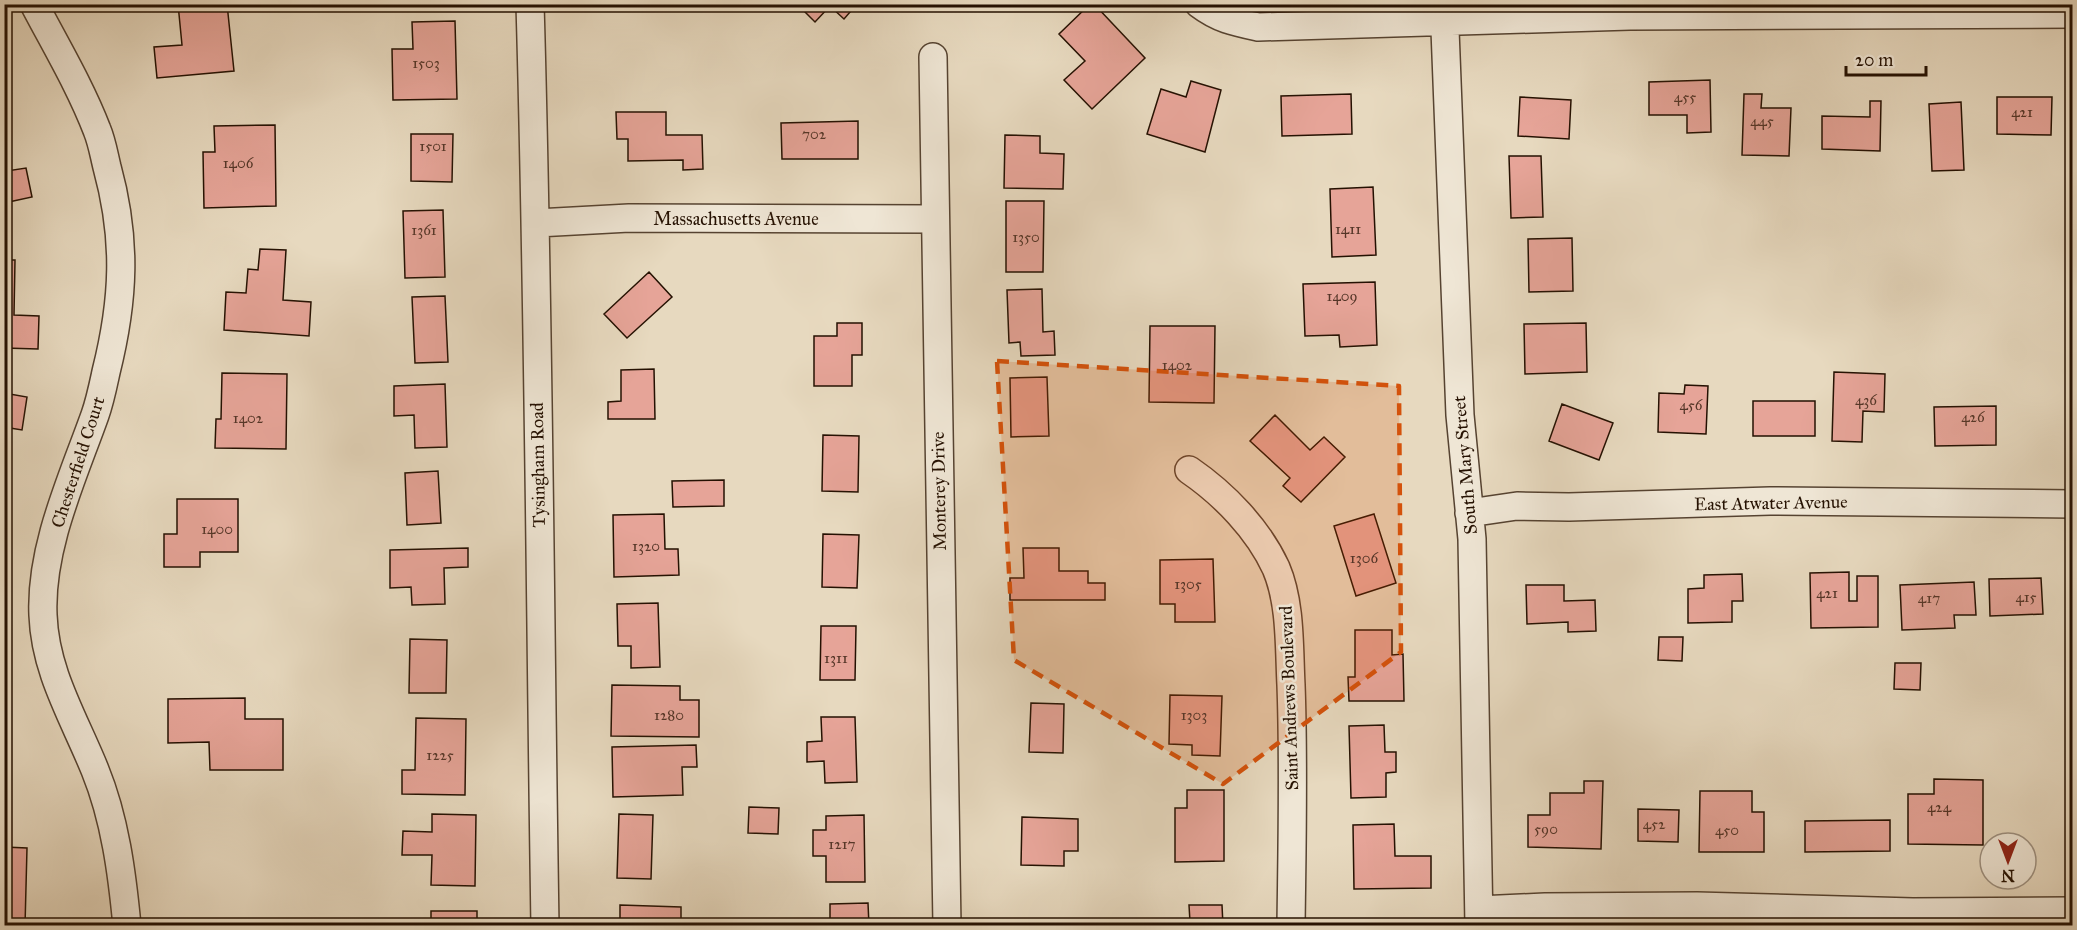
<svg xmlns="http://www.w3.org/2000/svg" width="2077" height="930" font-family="'IM FELL Great Primer',serif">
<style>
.building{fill:#e6a498;stroke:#251102;stroke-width:1.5}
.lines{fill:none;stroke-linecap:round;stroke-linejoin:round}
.minor-casing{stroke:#564331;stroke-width:30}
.minor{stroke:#efe6d5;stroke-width:27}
.marked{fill:#d4520b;fill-opacity:0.2;stroke:#d4520b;stroke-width:4.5;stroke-dasharray:12 8;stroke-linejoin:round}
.labels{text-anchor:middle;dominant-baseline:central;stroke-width:5;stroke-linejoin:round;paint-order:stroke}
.number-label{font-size:15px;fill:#553628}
.street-label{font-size:18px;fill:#251102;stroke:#efe6d5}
</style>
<rect width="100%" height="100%" fill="#e7d9bf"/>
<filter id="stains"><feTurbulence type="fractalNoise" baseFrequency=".00333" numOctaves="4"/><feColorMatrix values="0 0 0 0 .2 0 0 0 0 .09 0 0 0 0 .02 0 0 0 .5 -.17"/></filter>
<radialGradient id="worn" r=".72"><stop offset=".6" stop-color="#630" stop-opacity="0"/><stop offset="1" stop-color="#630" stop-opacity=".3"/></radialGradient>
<path class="building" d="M178,4h49l7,67 -77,7 -3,-31 28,-2z
M406,4h47v4h-47z
M797,4h60l-13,15 -14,-13 -15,16z
M987,4h13l-6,7z
M1090,4h4l51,54 -53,51 -28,-29 21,-19 -26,-27z
M455,21l2,78 -64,1 -1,-51h21l-1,-27z
M1710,80l1,52 -24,1v-18h-38v-33z
M1191,81l30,9 -16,62 -58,-18 14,-45 25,8z
M1351,94l1,40 -70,2 -1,-40z
M1744,94h18l-1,14h30l-2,48 -47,-1z
M1520,97l51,3 -2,39 -51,-3z
M1997,97h55l-1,38 -54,-1z
M1870,101h11l-1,50 -58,-2v-33l48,1z
M1961,102l3,68 -32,1 -3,-67z
M616,112h50v23h36l1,34 -20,1v-10l-55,1v-22h-11z
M858,121v38h-76l-1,-36z
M275,125l1,81 -72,2 -1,-56h12l-1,-26z
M411,134h42l-1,48 -41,-1z
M1005,135l35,1v17l24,1 -1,35 -59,-1z
M1509,156h32l2,61 -32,1z
M4,160l3,11 19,-3 6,29 -28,6z
M1373,187l3,68 -44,2 -2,-68z
M1006,201h38l-1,71h-37z
M443,210l2,67 -40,1 -2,-67z
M1572,238l1,53 -44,1 -1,-53z
M260,249l26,1 -3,50 28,2 -2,34 -85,-6 2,-38 20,1 2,-24 10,1z
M4,260h11l-1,55 25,1 -1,33 -34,-1z
M649,272l23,25 -45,41 -23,-24z
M1375,282l2,63 -37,2 -1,-12 -34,1 -2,-52z
M1042,289l1,43 11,-1 1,24 -34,1 -1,-14 -11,1 -2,-53z
M445,296l3,66 -33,1 -3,-66z
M837,323h25v32h-10v31h-38v-50h23z
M1586,323l1,49 -62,2 -1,-50z
M1150,326h65l-1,77 -65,-1z
M654,369l1,50h-47v-17l13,-1v-31z
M1834,372l51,2 -1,38 -21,-1 -1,31 -30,-1z
M222,373l65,1 -1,75 -71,-1 1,-29h5z
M1047,377l2,59 -38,1 -1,-59z
M445,384l2,63 -32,1 -1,-33 -20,1v-30z
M1685,385l23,1 -2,48 -48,-2 1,-39 25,1z
M4,393l23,4 -5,33 -18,-3z
M1753,401h62v35h-62z
M1562,404l51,19 -14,37 -50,-19z
M1996,406v39l-61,1 -1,-39z
M1275,415l35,35 14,-13 21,20 -44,45 -18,-16 7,-8 -40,-37z
M823,435l36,1 -1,56 -36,-1z
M438,471l3,52 -34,2 -2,-52z
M724,480v26l-51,1 -1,-26z
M177,499h61v53h-38v15h-36v-33h13z
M664,514l1,35h13l1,26 -65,2 -1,-62z
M1374,514l22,69 -40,13 -22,-70z
M823,534l36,1 -2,53 -35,-1z
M468,548v19l-24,1 1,36 -33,1 -1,-18 -21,1v-38z
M1023,548h36v23h29v12h17v17h-95v-22h14z
M1213,559l2,63h-40v-18h-15v-44z
M1849,572v29h8v-25h21v51l-67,1 -1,-55z
M1742,574l1,27h-11v21l-44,1v-34l16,-1v-13z
M2041,578l2,36 -53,2 -1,-37z
M1974,582l2,33h-22l1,13 -53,2 -2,-45z
M1526,585h38v16l31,-1 1,31 -28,1v-10l-41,2z
M658,603l2,64 -29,1v-22h-13l-1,-42z
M821,626h35l-1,54h-35z
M1355,630h37v25l11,-1 1,47h-55l-1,-24h7z
M1659,637h24l-1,24 -24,-1z
M410,639l37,1 -1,53h-37z
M1895,663h26l-1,27 -26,-1z
M612,685l68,1v14h19v37l-88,-1z
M1170,695l52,1 -2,60 -28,-1v-10l-23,-1z
M245,698v21h38v51h-73l-1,-28 -41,1v-44z
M1031,703l33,1 -1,49 -34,-1z
M821,717h34l2,65 -32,1 -1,-22 -17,1v-20l15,-1z
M416,718l50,1 -1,76 -63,-1v-24h13z
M1384,725l1,27h11v20l-10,1v24l-35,1 -2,-72z
M696,745l1,22h-15l1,28 -70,2 -1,-50z
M1934,779l49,1v65l-75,-1v-50h26z
M4,781h2v30h-2z
M1584,781h19l-2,68 -73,-2v-32h22v-22h34z
M1187,790h37v71l-49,1v-54h12z
M1700,791h52v21h12v40h-65z
M749,807l30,1 -1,26 -30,-1z
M1638,809l41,1 -1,32 -40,-1z
M432,814l44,1 -1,71 -44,-1 1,-30h-30l1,-24 29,1z
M619,814l34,1 -2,64 -34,-1z
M864,815l1,67h-39v-26h-13v-26h13v-14z
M1022,817l56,2v32h-14v15l-43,-1z
M1890,820v31l-85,1v-31z
M1394,824l1,32h36v32l-77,1 -1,-64z
M4,847l23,1 -2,78h-21z
M868,903l1,23h-39v-22z
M620,905l61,2v17l20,2h-81z
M1189,905h33l1,21h-56v-4h23z
M431,911h46v15h-46z"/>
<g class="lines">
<g class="minor-casing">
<path id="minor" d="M34,4c22,42 46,82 63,126 5,12 7,25 10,37 20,73 17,133 -1,205 -3,14 -6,29 -11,43 -22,62 -55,132 -52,200 2,57 31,103 52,155 20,49 27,103 32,156
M530,4c9,307 10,615 15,922
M1199,4c20,15 35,18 59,23l372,-11 442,-2
M1444,4l16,411 12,124 7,387
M933,57l14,869
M537,223l92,-5 306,1
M1189,470c35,24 69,59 87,98 15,35 13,79 15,117 3,80 1,160 0,241
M1469,513l48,-7 52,1 201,-6 302,3
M1479,910l66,-3 152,-1 216,6 159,-1"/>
</g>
<use href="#minor" class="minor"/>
</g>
<path class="marked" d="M997,361l402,25 2,266 -178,132 -209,-124z"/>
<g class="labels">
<g class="number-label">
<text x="426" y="63">1503</text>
<text x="1685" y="97">455</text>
<text x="2022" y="112">421</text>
<text x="1762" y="121">445</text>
<text x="814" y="134">702</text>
<text x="433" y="146">1501</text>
<text x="238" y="163">1406</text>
<text x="1348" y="229">1411</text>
<text x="424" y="230">1361</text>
<text x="1026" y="237">1350</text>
<text x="1342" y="296">1409</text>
<text x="1177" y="365">1402</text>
<text x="1866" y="400">436</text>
<text x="1691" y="405">456</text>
<text x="1973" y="417">426</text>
<text x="248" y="418">1402</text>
<text x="217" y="529">1400</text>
<text x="646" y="546">1320</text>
<text x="1364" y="558">1306</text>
<text x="1188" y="584">1305</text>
<text x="1827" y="593">421</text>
<text x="2026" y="597">415</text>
<text x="1929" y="598">417</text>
<text x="836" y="658">1311</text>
<text x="669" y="715">1280</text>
<text x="1194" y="715">1303</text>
<text x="440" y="755">1225</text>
<text x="1939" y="807">424</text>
<text x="1654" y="824">452</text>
<text x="1546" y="829">590</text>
<text x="1727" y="830">450</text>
<text x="842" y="844">1217</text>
</g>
<g class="street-label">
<text x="736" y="219">Massachusetts Avenue</text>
<text transform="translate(78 462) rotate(-72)">Chesterfield Court</text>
<text transform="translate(538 465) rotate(-91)">Tysingham Road</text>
<text transform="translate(1465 465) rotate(-95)">South Mary Street</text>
<text transform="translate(939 491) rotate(-91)">Monterey Drive</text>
<text transform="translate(1771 503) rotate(-1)">East Atwater Avenue</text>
<text transform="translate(1289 698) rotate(-92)">Saint Andrews Boulevard</text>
</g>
</g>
<rect width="2077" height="930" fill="none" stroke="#e7d9bf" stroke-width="24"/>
<rect x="6" y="6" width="2065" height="918" fill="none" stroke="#251102" stroke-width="3"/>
<rect x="12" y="12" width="2053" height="906" fill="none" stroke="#251102" stroke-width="1.5"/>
<g transform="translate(2008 861) rotate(180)"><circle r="28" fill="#efe6d5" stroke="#9e9181" stroke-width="1.5"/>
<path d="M0-4.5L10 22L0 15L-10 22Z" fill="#8f2418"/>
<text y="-9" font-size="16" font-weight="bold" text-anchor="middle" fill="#251102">N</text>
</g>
<path d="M1846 66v9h80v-9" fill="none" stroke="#251102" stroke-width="3"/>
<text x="1855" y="66" font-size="18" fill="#251102" stroke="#efe6d5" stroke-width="4.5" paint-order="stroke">20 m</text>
<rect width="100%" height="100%" filter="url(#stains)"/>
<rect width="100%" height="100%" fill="url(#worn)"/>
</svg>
